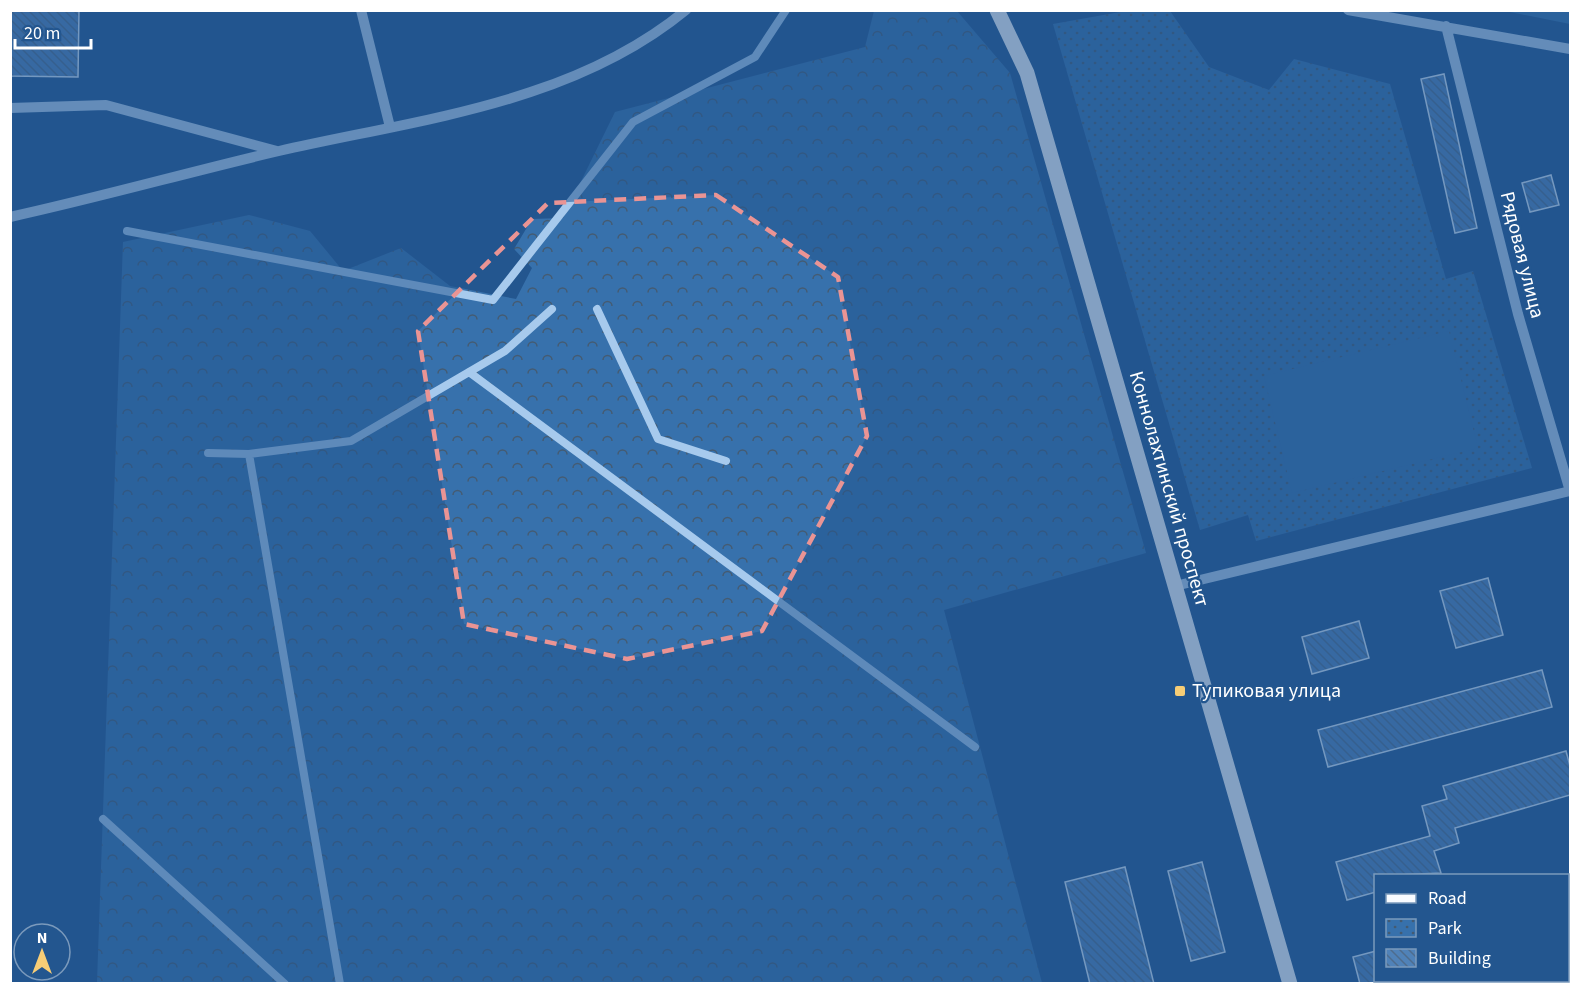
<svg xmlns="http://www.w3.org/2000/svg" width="1581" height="994" font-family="'Source Sans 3',sans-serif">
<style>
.forest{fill:url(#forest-crowns)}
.park{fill:url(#park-dots)}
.garden{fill:#3771ac}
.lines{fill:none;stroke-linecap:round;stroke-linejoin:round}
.stream{stroke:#a7caed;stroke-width:8}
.building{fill:url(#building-back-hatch);stroke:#d8e8f9;stroke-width:1.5}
.minor{stroke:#b3cfec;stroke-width:10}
.major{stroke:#f8fbff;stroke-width:15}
.marked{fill:none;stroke:#ea9494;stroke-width:4.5;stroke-dasharray:12 8;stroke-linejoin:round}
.poi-dot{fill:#f7cd76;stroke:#23568f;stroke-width:2}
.labels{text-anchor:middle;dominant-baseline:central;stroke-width:4.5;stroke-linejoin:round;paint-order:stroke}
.street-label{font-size:20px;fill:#fff;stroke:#23568f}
.poi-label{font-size:20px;fill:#fff;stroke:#23568f;text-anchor:start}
</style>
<defs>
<pattern id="forest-crowns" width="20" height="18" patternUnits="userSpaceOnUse" patternTransform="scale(1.5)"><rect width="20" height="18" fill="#3771ac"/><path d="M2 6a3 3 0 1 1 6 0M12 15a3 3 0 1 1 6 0" fill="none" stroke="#445b72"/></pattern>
<pattern id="park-dots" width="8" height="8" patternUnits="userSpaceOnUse" patternTransform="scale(1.5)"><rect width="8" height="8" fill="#3771ac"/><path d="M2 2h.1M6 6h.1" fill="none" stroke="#445b72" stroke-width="1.8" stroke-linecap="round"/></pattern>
<pattern id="building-back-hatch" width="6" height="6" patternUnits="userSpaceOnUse" patternTransform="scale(1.5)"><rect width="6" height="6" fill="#5082b8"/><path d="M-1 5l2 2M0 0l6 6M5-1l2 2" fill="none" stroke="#4e6c8d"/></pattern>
</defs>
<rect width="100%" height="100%" fill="#23568f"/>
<path class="forest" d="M874,11h83l53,62 136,480 -202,57 98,373h-945l26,-741 126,-27 61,16 33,40 58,-23 49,38 66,13 16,-31 -18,-19 18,-30 31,-1 52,-106 250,-65z"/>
<path class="park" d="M1126,11h44l39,56 60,23 25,-31 96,25 56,195 27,-8 59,197 -276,73 -8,-26 -48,15 -147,-506z"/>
<path class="garden" d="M1505,11h65v13z
M1449,331l29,117 -186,45 -28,-117z"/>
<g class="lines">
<path class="stream" d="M127,231l366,69 140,-178 122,-65 31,-47
M597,309l61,130 68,22
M469,372l506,375
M208,453l41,1 102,-13 154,-90 47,-42
M249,454l91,530
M103,819l182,165"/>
</g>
<path class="building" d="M10,10h69l-1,67 -68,-1z
M1444,74l33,154 -22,5 -34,-154z
M1551,175l8,30 -29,7 -8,-29z
M1488,578l15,57 -47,13 -16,-57z
M1359,621l10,37 -57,16 -10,-37z
M1542,670l10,37 -224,60 -10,-37z
M1566,751l4,15v29l-115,33 4,15 -25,8 7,22 -65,3v16l-29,8 -11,-38 94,-26 -8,-30 25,-7 -4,-13z
M1202,862l23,90 -34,9 -23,-90z
M1125,867l29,117h-64l-25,-102z
M1376,951v29h33l1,4h-50l-7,-27z"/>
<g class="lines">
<path class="minor" d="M361,10l29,117
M1348,10l222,39
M1446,26l72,288 52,177
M10,108l96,-3 171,46
M10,217c91,-20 179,-45 269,-66 140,-32 293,-47 407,-141
M1175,586l395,-95"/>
<path class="major" d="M997,10l30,63 263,911"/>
</g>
<path d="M0 0H1581V994H0ZM716,195l122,82 29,159 -105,195 -135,28 -163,-35 -46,-293 130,-128z" fill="#23568f" fill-opacity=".55" fill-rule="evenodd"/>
<path class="marked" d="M716,195l122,82 29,159 -105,195 -135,28 -163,-35 -46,-293 130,-128z"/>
<rect class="poi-dot" x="1174" y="685" width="12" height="12" rx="3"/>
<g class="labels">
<g class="street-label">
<text transform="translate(1522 255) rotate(76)">Рядовая улица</text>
<text transform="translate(1169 489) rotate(74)">Коннолахтинский проспект</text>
</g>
<g class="poi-label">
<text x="1192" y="691">Тупиковая улица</text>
</g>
</g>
<rect width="1581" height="994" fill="none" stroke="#ffffff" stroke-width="24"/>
<rect x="1374" y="874" width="195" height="108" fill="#23568f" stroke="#7b9abc" stroke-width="1.5"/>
<rect x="1386" y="894" width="30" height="9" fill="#f8fbff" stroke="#7b9abc" stroke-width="1.5"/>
<text x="1428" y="904" font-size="18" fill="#ffffff">Road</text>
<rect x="1386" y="919" width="30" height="18" fill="url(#park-dots)" stroke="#7b9abc" stroke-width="1.5"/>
<text x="1428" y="934" font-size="18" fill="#ffffff">Park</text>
<rect x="1386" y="949" width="30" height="18" fill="url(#building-back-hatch)" stroke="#7b9abc" stroke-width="1.5"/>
<text x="1428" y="964" font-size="18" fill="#ffffff">Building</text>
<g transform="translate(42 952)"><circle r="28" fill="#23568f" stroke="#7b9abc" stroke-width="1.5"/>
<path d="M0-4.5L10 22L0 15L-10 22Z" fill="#f7cd76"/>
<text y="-9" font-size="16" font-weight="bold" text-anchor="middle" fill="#ffffff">N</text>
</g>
<path d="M15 39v9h76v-9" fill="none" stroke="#ffffff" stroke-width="3"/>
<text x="24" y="39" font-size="18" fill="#ffffff" stroke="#23568f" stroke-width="4.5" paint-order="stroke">20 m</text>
</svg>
